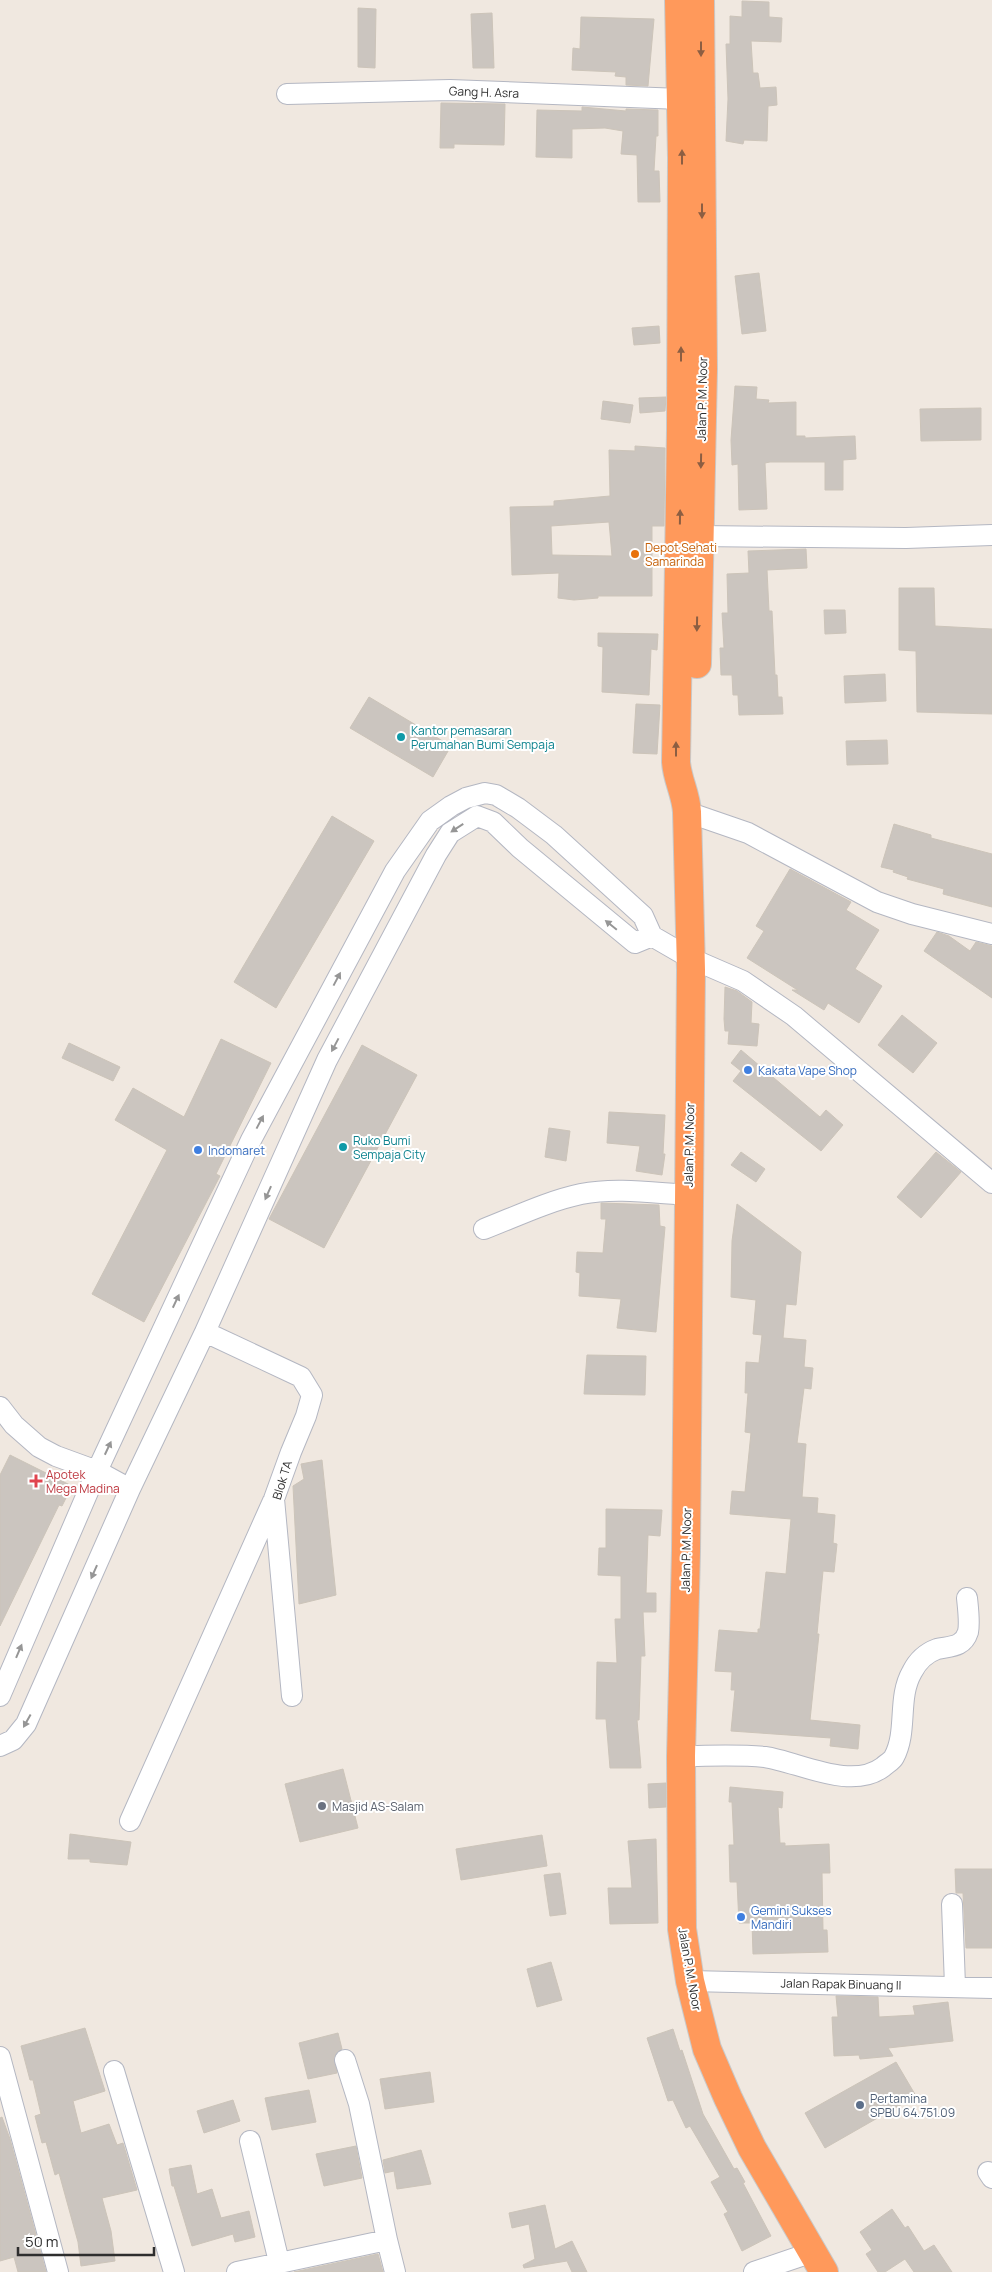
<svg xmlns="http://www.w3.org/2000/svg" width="992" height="2272" font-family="Manrope,sans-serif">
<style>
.building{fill:#cbc5bf;stroke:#ccc4b9;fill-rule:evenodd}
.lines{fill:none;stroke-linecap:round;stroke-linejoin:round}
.street-casing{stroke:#b4b7c2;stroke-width:22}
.highway-casing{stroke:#c9c9c9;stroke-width:30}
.street{stroke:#fff;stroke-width:20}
.highway{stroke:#ff995b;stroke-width:28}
.oneway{fill:#8c5e42}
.oneway2{fill:#969696}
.food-dot{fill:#e8710a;stroke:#fff;stroke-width:2}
.culture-dot{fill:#0f9aa8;stroke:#fff;stroke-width:2}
.shop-dot{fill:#3f7fe0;stroke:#fff;stroke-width:2}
.health-dot{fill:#e0444e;stroke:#fff;stroke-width:2}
.worship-dot{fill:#6b7280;stroke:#fff;stroke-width:2}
.service-dot{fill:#5c6f8a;stroke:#fff;stroke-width:2}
.labels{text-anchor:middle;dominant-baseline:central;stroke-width:4;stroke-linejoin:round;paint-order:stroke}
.street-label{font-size:12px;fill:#2e2e2e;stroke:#fff}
.food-label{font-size:12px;fill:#c56008;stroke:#fff;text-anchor:start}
.culture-label{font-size:12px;fill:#0d838f;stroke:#fff;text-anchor:start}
.shop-label{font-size:12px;fill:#366cbe;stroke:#fff;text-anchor:start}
.health-label{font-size:12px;fill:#be3a42;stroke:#fff;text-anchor:start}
.worship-label{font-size:12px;fill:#5b616d;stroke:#fff;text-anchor:start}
.service-label{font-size:12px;fill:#4e5e75;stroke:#fff;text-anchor:start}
</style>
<rect width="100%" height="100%" fill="#f0e8e0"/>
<path class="building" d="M742,1l27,1v15l13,1 -1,24 -30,-1 2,32h5l2,15 16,-1 1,18 -9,1 -1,35 -23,-1 -1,4 -17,-3 2,-42 -2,-55h4v-28l12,1z
M358,8l18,1 -1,59 -17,-1z
M492,13l2,55h-21l-2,-54z
M581,17l73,2 -6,67 -22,-1v-8l-11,-1 1,-4 -44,-2 1,-22 7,1z
M441,103l64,1 -1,41 -50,-1v4h-14z
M582,107l44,4v-2l32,1v26h-2l-2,35h5l1,31h-22l-1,-47 -16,-1 2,-23 -18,-3 -33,1v29l-36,-1 1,-47 45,1z
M759,273l7,58 -24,3 -7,-58z
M659,326l1,17 -26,2 -2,-17z
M735,386l22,1 -1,12 13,1 -1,3 28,-1v34h9v2l50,-2 1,23 -13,1v30h-18v-28h-55l-5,1 2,46 -28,1 -1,-46 -6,1 -1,-25z
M666,397l-1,14 -25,2 -1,-15z
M603,401l30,4 -3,18 -29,-4z
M981,408v32l-60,1 -1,-32z
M635,446l30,2 -1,78h-12v70h-54v2l-24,2 -16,-2 1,-25 -47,2 -2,-68 44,-1v-5l56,-5 -1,-46 26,1zM609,522l3,34 -60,-1 -1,-29z
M806,549l1,19 -40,2 2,41h3l3,64h2l1,22h4l1,17 -44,1 -1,-20h-5l-1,-20h-11l-1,-27h4l-2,-35h6l-1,-39 22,-1 -1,-22z
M899,588h35l1,38 57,3v85l-75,-2 -1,-61 -17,-1z
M824,610h21l1,23 -21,1z
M598,633l60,1 -1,16 -6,-1 -2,46 -47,-3 1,-45 -5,-1z
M885,674l1,27 -41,2 -1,-27z
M369,697l82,49 -18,31 -83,-49z
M636,704l24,1 -3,49 -24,-1z
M887,740l1,24 -41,1 -1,-24z
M332,816l42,25 -98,167 -42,-26z
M894,824l37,11v3l61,16v53l-49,-13 1,-5 -37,-10 1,-2 -15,-5 1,-2 -13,-3z
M790,869l61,33 -5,8 33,20 -24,39 27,17 -23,37 -31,-20 -4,7 -32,-20h6l-2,-1 -49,-31 17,-27 -8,-5z
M937,932l12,4 21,15 6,-9 16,4v52l-68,-47z
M725,987l12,4 15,11 -1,21 8,1 -2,22 -29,-2 1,-13h-4l-1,-12z
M902,1015l35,28 -24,30 -35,-28z
M221,1039l50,24 -55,111 4,2 -76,146 -52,-28 75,-144 -52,-30 18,-32 51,29z
M69,1043l51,24 -7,14 -51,-23z
M362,1045l55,30 -93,173 -55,-29z
M741,1050l79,67 6,-7 17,15 -22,26 -88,-70 8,-10 -10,-8z
M609,1112l56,3 -2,39h2l-3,21 -26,-4 4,-25 -33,-3z
M549,1128l21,3 -4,30 -21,-4z
M741,1152l24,17 -9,13 -25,-17z
M936,1152l25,20 -40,46 -24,-21z
M601,1203l58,2 1,21 5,1 -9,105 -39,-4 4,-29 -42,-3 1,-23 -4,-1 1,-20 26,1 3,-34h-5z
M737,1204l64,48 -5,53 -10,-1 -3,34 23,2 -2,27 9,1 -2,21 -7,-1 -7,55 9,1 -4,53 16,1 -1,15 18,2 -2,28 4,1 -3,28 -11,-1 -6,63h2l-9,86 50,5 -2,24 -28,-3 1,-8 -100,-7 4,-41h-4l1,-18 -17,-1 4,-41 39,3v-4h2l6,-57 20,2 5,-55 -61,-5 2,-23 13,1 6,-59 -6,-1 3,-39h-3l1,-31 13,1 3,-28 -9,-1 3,-34 -25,-3 1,-56z
M587,1355l59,1 -1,39 -61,-1z
M10,1455l62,31 -10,20 -3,-1 -59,121v-151z
M322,1460l14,135 -37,9 -6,-118 11,-7 -3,-15z
M606,1509l56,1 -2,26 -12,-1 -2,58h10v19h-13l2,44h-4l-2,64h-2l4,48h-31l-4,-49h-10l1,-57 20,1 -2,-44h6v-43l-23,-1 1,-27h7z
M343,1769l15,59 -58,14 -15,-58z
M666,1783v24l-17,1 -1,-24z
M730,1787l53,5 -1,16 -4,-1 2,36h5v3l44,-2 1,29h-8l1,57h4l1,22 -75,2 -1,-31h-13l-2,-41h-7l-1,-37h5l-2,-43h-3z
M70,1834l61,8 -4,23 -37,-3v-3h-22z
M542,1835l5,31 -86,14 -5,-31z
M656,1839l2,84 -48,1 -2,-36h24l-4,-47z
M955,1869h37v79h-26l-3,-55h-7z
M560,1873l6,41 -16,2 -6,-41z
M551,1962l11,38 -25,7 -10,-38z
M836,1996l42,1 1,20 36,-2 -2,-9 35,-4 5,39 -65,7 5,8 -33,3 -1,-4 -25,1 -2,-39h6z
M85,2028l20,63 -32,10 8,32 28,-9 8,21 6,-2 14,47 -35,8 9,33 4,30 -34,5 -3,-24 -19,-69 -4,2 -9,-33 -4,1 -7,-27 6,-2 -8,-34h-3l-9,-34z
M673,2029l7,22 2,-1 21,64 31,55 3,-1 8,14 -2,1 28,53 -29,15 -18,-37 4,-2 -17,-30 9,-5 -30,-51 -4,2 -13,-28 -5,1 -21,-63z
M338,2033l4,16 -5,3 -3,5 3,16 -29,6 -9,-36z
M896,2062l20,34 -91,52 -20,-35z
M430,2072l4,30 -49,7 -5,-30z
M309,2090l7,32 -44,8 -7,-32z
M233,2100l7,21 -36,12 -7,-22z
M2,2117l8,22 36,133h-28l-4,-15 -14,4v-143z
M356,2146l6,32 -38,8 -8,-32z
M421,2150l10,34 -34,5 -3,-18 -9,2 -2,-13z
M191,2165l6,29 15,-5 9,29 28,-7 6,26 -20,5 -2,-8 -41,12 -18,-60h-2l-3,-17z
M545,2205l10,44 17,-8 15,31h-15l-5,-11 -43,7 -1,-3 12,-6 -6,-35 -17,4 -3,-15z
M892,2209l13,19 3,-2 16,25 10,-6 18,27h-38l-9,-13 -20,13h-7l-12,-18 6,-4 -12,-18z
M378,2254l5,18h-89z"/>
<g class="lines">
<g class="street-casing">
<path id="street" d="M287,94l163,-4 231,9
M699,536l207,2 86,-3
M687,812l61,21 129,69 35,12 80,20
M484,1229c31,-12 64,-28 97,-35 35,-7 73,-1 108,1
M205,1332l96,45 11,18 -6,21 -15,36 -17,47 18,197
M0,1407l14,18 25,22 17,9 41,15 33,18
M0,1696l97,-225 154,-331 144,-269 35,-50 21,-15 15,-8 19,-5 11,2 22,13 36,27 89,81 9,20 38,22 53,23 51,35 198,167
M0,1746l13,-6 13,-16 104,-235 75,-157 122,-272 109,-205 14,-22 27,-17 16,6 27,26 115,95 17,-7
M681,1756c28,0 56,-2 84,1 34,5 86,34 118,10 3,-3 9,-6 11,-10 14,-26 3,-59 18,-85 5,-10 14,-19 25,-23 12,-3 26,-1 31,-17 2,-9 0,-24 -1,-34
M130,1821l143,-320
M952,1904l3,82
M690,1981l302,7
M0,2057l58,215
M345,2060l14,44 28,136
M114,2071l60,201
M250,2141l29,121
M988,2172l4,6
M237,2272l150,-32 8,32
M754,2272l59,-20"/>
</g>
<g class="highway-casing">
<path id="highway" d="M679,0l3,158 -1,272 -5,332c1,17 10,32 11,50l4,158 -5,581 -5,205 1,173 8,52 17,68 21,49 24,50 72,124
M697,664l6,-295 -3,-369"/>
</g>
<use href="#street" class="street"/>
<use href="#highway" class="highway"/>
</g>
<defs><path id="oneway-solid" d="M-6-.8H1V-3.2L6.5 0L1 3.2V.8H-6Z" transform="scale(1.25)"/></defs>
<g class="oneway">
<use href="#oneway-solid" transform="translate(701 49) rotate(90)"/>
<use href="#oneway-solid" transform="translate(682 157) rotate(-90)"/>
<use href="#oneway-solid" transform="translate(702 211) rotate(90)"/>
<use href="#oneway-solid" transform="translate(681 354) rotate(-90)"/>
<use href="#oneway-solid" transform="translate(701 461) rotate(91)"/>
<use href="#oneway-solid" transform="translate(680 517) rotate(-89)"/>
<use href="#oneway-solid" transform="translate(697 624) rotate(91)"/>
<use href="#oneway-solid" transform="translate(676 749) rotate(-90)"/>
</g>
<g class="oneway2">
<use href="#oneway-solid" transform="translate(457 828) rotate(147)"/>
<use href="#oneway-solid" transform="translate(611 925) rotate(-141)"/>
<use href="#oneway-solid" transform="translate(337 979) rotate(-62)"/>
<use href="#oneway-solid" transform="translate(335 1045) rotate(118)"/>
<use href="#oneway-solid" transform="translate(260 1122) rotate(-62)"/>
<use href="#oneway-solid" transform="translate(268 1193) rotate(114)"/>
<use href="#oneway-solid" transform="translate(176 1301) rotate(-65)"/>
<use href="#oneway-solid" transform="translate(108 1448) rotate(-65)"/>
<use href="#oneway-solid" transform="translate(94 1572) rotate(114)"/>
<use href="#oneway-solid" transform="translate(19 1651) rotate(-67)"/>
<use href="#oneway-solid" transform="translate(27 1721) rotate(119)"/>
</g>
<circle class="food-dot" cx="635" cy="554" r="5"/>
<g class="culture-dot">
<circle cx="401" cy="737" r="5"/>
<circle cx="343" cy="1147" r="5"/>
</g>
<g class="shop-dot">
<circle cx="748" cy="1070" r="5"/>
<circle cx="198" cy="1150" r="5"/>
<circle cx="741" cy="1917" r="5"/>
</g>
<path class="health-dot" d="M33.5 1473.5h5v5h5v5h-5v5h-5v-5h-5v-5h5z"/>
<circle class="worship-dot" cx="322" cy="1806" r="5"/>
<circle class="service-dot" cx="860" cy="2105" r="5"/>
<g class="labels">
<g class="street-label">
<text transform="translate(484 92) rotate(2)">Gang H. Asra</text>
<text transform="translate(702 399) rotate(-89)">Jalan P. M. Noor</text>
<text transform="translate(689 1145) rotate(-89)">Jalan P. M. Noor</text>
<text transform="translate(282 1480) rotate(-73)">Blok TA</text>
<text transform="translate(686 1550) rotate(-89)">Jalan P. M. Noor</text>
<text transform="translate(690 1969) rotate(80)">Jalan P. M. Noor</text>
<text transform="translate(841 1984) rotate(1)">Jalan Rapak Binuang II</text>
</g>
<g class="food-label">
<text x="645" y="547">Depot Sehati<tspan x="645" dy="14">Samarinda</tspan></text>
</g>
<g class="culture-label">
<text x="411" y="730">Kantor pemasaran<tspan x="411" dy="14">Perumahan Bumi Sempaja</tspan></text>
<text x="353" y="1140">Ruko Bumi<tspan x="353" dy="14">Sempaja City</tspan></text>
</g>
<g class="shop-label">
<text x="758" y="1070">Kakata Vape Shop</text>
<text x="208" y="1150">Indomaret</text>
<text x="751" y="1910">Gemini Sukses<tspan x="751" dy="14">Mandiri</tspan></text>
</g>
<g class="health-label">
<text x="46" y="1474">Apotek<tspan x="46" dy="14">Mega Madina</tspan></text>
</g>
<g class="worship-label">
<text x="332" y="1806">Masjid AS-Salam</text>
</g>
<g class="service-label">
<text x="870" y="2098">Pertamina<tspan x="870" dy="14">SPBU 64.751.09</tspan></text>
</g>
</g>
<path d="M18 2247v8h136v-8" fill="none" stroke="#2e2e2e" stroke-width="2.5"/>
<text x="25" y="2247" font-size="15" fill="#2e2e2e" stroke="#ffffff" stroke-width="4" paint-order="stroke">50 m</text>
</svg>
